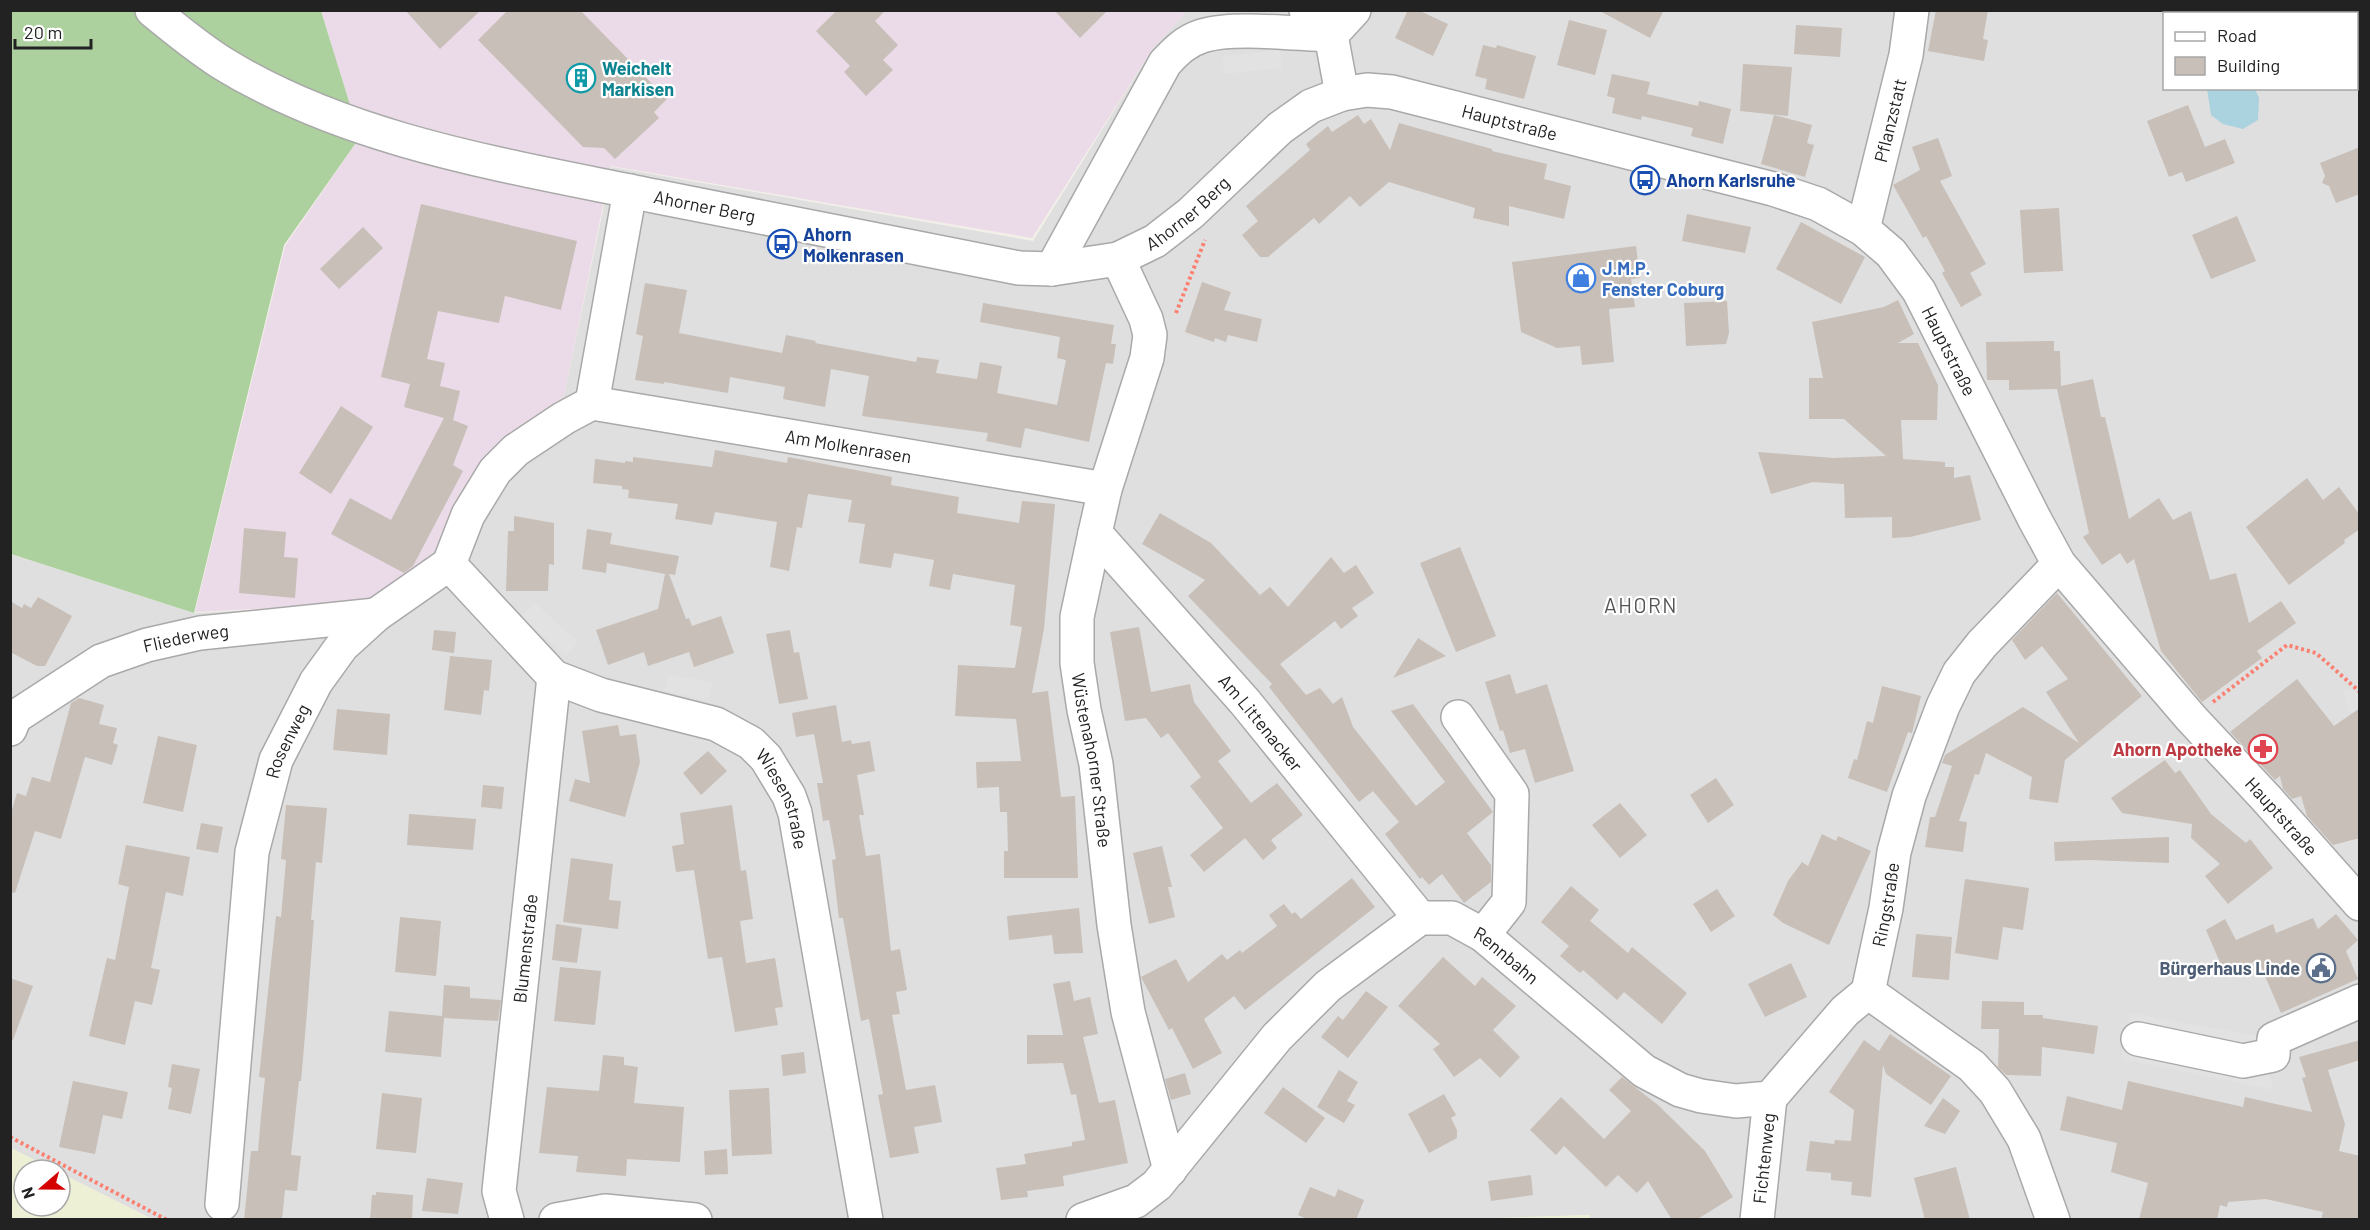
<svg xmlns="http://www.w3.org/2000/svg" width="2370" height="1230" font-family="Barlow,sans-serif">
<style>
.residential{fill:#e0dfdf;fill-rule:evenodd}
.industrial{fill:#ebdbe8}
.farmland{fill:#eef0d5}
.forest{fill:#add19e}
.parking{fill:#e2e2e2}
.water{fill:#aad3df}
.building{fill:#c7bfb8}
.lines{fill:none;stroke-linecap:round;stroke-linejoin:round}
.minor-casing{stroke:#a9a9a9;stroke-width:36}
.path{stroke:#fa8072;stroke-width:4;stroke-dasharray:3 3;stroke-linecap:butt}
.minor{stroke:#fff;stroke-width:33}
.labels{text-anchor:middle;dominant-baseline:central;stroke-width:4.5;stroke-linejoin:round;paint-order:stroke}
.culture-label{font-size:18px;font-weight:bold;fill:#0d838f;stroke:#fff;text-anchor:start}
.street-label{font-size:18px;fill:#222;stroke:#fff}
.transit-label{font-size:18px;font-weight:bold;fill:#164399;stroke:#fff;text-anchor:start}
.shop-label{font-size:18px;font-weight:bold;fill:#366cbe;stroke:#fff;text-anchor:start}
.health-label{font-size:18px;font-weight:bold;fill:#be3a42;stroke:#fff;text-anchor:end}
.service-label{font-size:18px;font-weight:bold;fill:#4e5e75;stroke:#fff;text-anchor:end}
.quarter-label{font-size:21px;letter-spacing:1.5px;fill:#555;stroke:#fff}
</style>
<rect width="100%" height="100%" fill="#f2efe9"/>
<path class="residential" d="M1187,11h1172v1208l-769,1 -1,-5 -130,5 -1307,-1 -92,-46v-3h-6l-43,-22 -1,-594 184,59 166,-8 85,-46 44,-95 75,-68 48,-229 421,74 120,-193zM2164,14h192v74h-192z"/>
<path class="industrial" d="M321,11h866l-34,37 -121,190 -421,-72 -47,230 -76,68 -49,93 -80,47 -164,8 90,-366 75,-109z"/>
<path class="farmland" d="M11,1148l43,22h-30v36h36v-33l92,46h-141z
M1590,1215v5l-131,-1z"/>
<path class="forest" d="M11,11h310l39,126 -76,108 -90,368 -183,-59z"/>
<path class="parking" d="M1280,50l2,18 -58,6 -2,-18z
M534,602l44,40 -12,14 -45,-39z
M669,675l45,8 -7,18 -43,-11z
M2343,689l16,4v21l-10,-3z
M2130,1013l127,23 17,54 -153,-31z"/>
<path class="water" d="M2207,89h48l4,9 -1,22 -15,9 -20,-5 -12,-9z"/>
<path class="building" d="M405,10h76l-41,39z
M508,10h72l87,89 -13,13 5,6 -44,41 -11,-11 -21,-1 -105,-107z
M837,10h49l-11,11 23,24 -15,15 10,10 -27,26 -22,-24 6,-6 -34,-35z
M1054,10h54l-28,28z
M1408,10h10l30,14 -15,32 -38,-18z
M1598,10h66l-14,28z
M1936,10h52l-5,29 5,1 -4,21 -56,-10z
M1569,20l38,10 -12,45 -38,-10z
M1796,25l46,3 -2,29 -46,-3z
M1483,45l13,3 1,-3 39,11 -12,43 -39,-10 2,-10 -12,-3z
M1743,64l49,3 -4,49 -48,-5z
M1612,74l38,8 -3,12 51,12 1,-5 32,8 -8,35 -32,-8 2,-8 -51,-12 -1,4 -29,-7 3,-15 -8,-2z
M2188,105l17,42 20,-8 10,24 -49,19 -4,-10 -13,5 -22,-56z
M1358,115l6,9 7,-5 19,31 9,-27 93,26v2l55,13 -3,15 27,7 -7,33 -55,-13v20l-36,-8 2,-10 -86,-26 -29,25 -10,-11 -31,28 -5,-6 -46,39h-8l-18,-22 16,-14 -12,-15 64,-56 -4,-6 22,-18 4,6z
M1774,115l38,10 -5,18 7,2 -9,32 -44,-13z
M1938,138l14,38 -12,5 46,83 -16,9 12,22 -21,12 -19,-34 3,-2 -19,-35 -3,2 -30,-53 27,-15 -8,-23z
M2360,147v47l-24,9 -7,-17 -7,-3 3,-7 -5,-13z
M421,204l156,37 -16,69 -56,-14 -6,27 -61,-12 -11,48 18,4 -5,23 20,5 -7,29 15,6 -15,39 10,6 -50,95 -9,7 -73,-39 19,-36 41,22 53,-102 -40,-11 6,-23 -29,-7z
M2059,208l4,63 -39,2 -4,-63z
M1687,214l64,13 -6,26 -63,-12z
M2237,216l19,45 -45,18 -19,-44z
M1801,222l64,35 -24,47 -65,-35z
M363,227l20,21 -44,41 -19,-20z
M1636,246l4,32 -9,1 4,28 -26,2 5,53 -32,3 -2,-19 -23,2 -36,-16 -9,-70z
M1202,282l29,10 -7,18 38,9 -5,23 -29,-7 -2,7 -11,-4 -1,4 -29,-10z
M645,283l42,7 -8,43 103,20 4,-18 30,6 -1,2 101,19 1,-5 22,3 -3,13 41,6 3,-17 22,4 -5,27 60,12 9,-45 -9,-2 3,-21 -80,-15 3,-19 131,22 -3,19h5l-3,20 -7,-1 -17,79 -64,-14 -4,20 -35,-7 2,-8 -126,-17 7,-40 -38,-7 -6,38 -42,-8 2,-12 -55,-10 -2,16 -64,-11v2l-29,-4 8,-44 -7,-2z
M1898,300l16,34 -16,9h20l20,42 -1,35h-36l2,39 42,3v5h9v11l16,-3 11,45 -71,17 -18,1v-21l-47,1 -1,-34 -31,-2 -42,12 -13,-42 75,6 53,-2 -42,-37h-35v-41h14l-11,-56 72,-15z
M1727,301l2,32 -3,11 -40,2 -2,-43z
M2054,341v10h6l1,35 32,-7 8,38h4l24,102 30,-21 14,22 18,-9 19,69 26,-7 13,50 32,-22 15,22 -39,28 5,7 -60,44 -41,-51 -27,-92 -7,5 -7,-11 -18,12 -19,-28 6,-4 -32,-144 -48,1v-10h-22l-1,-38z
M341,406l32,21 -42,67 -32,-21z
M715,450l72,13 1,-6 104,20 -1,8 68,12 -2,16 62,10 3,-22 33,3 -11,125 -12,64 16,-2 13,106 14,-1 3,82h-74v-27h4l-1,-39h-7l-1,-25 -22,1 -1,-26 45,-1 -5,-42 -61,-3 3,-51 57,3 7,-41 -12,-2 5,-40 -62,-11 -3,16 -21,-4 5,-26 -40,-7 -3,15 -32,-5 6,-39 -17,-2 4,-22 -44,-6 -6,34 -5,-1 -8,44 -19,-4 7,-45 -62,-10 -3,13 -37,-6 3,-15 -50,-6 1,-8 -7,-1v-3l-29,-3 2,-24 30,4v-2l8,1v-5l79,10z
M2307,478l16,22 16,-13 21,28v14l-16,11 1,3 -56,42 -43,-58z
M1160,513l51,30 49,52 10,-8 18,20 43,-50 13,16 12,-8 18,28 -22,15 6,8 -17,13 -6,-8 -55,43 26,31 14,-7 13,16 9,-7 11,30 63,79 29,-24 -54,-71 22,-7 80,108 -26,21 24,32v17l-27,21 -22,-29 -13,11 -7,-8 -2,2 -35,-45 14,-12 -26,-31 -14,11 -90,-115 3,-3 -84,-88 17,-16 -63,-36z
M514,516l40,7v42l-5,-1 -1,27h-42l2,-60h6z
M244,528l42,4 -2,25 14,1 -3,40 -56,-5z
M587,529l25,4 -2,11 69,12 -4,19 -6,-1 17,45 3,-1 3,8 29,-10 13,37 -40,14 -5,-15 -41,14 -4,-14 -36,13 -12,-35 62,-21 7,-35 -58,-11 -1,10 -24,-4z
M1460,547l36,89 -40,16 -36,-89z
M2057,593l85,103 -77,64 -7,43 -29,-4 3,-22 -46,-24 -7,22 -4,-1 -16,47 8,1 -4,30 -38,-5 5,-30h5l17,-51 -10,-3 3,-8 78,-48 56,36 -33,-51 22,-13 -26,-33 -17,14 -13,-20z
M38,597l34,19 -27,50h-8l-27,-14v-51l12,7 2,-4 7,4z
M1139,627l12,65 39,-8 4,18 37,49 -13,10 33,42 26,-20 26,32 -32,25 6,8 -14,12 -18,-22 -41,34 -14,-17 33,-27 -33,-42 11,-9 -33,-44 -7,5 -15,-20 -21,3 -15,-89z
M434,630l22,2 -2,21 -22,-3z
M790,630l4,23 5,-1 9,47 -29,5 -13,-70z
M1418,638l28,18 -53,22z
M450,656l42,4 -3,31 -5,-1 -3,25 -37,-5z
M1510,674l6,20 31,-10 27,87 -39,12 -10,-34 -15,4 -7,-23 -3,1 -15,-49z
M2297,679l37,47 26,-18v130l-27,7 -26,-29 -6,-20 -9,3 -9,-10 -3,-13 -5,4 -45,-48z
M1882,686l39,10 -9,37 -4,-1 -21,60 -39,-14 6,-19 3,1 10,-39 6,2z
M79,698l25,7 -5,19 18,4 -4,15 5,2 -6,20 -27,-8 -24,82 -26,-8 -20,62 -5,-1v-76l7,-23 9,3 6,-19 18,5 21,-79z
M836,705l6,37 9,-2 1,4 18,-3 5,30 -18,4 7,40h-5l7,41 14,-2 11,97 9,-2 7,41 -11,2 4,22 -8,1 14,75 29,-5 7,37 -28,5 5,26 -29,5 -12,-63 5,-1 -14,-75 -8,2 -18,-103h-4l-7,-58 4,-1 -7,-39 -6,1 -6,-38h6l-9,-49 -18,3 -4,-24z
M337,709l53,5 -3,41 -54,-5z
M618,725l2,11 16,-2 4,28 -15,55 -56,-16 6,-22 15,4 -8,-52z
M158,736l39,9 -14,67 -40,-9z
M708,751l19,20 -26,24 -18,-22z
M2165,760l10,13 5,-3 31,44 35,29 4,-4 23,29 -45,36 -23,-28 15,-12 -29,-26 1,-14 -70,-11 -11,-15z
M1716,778l18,27 -26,18 -18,-28z
M483,785l21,2 -2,22 -21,-2z
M1620,803l27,32 -27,23 -28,-33z
M286,805l41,3 -5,55 -6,-1 -5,58h3l-7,92 -6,69h-2l-8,74 10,1 -4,35 -12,-1 -3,30h-38l7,-69h7l3,-35 4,-38 -6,-1 17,-161 5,1 5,-57 -5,-1z
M732,805l9,66 5,-1 7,49 -13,2 6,42 29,-5 8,49 -8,1 3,17 -43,7 -13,-75 -14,2 -14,-89 -18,2 -4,-26 12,-2 -4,-31z
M409,814l67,5 -3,31 -66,-5z
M201,823l22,4 -5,26 -22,-4z
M1822,834l14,7 2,-5 33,15 -42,94 -46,-22 -10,-8 15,-34 14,-19 6,4z
M2169,837v26l-79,-3 -35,1 -1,-19z
M126,845l64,12 -7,39 -17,-4 -15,76 9,2 -8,35 -17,-4 -10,44 -36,-9 18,-78 8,2 14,-73 -11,-3z
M1162,846l10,41h-4l7,30 -26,7 -16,-71z
M571,858l42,6 -4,36 12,1 -3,28 -55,-7z
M1352,878l23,29 -130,103 -11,-14 -30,23 18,34 -29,16 -21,-41 -3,2 -28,-53 35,-18 12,23 34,-28 5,6 13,-10 2,3 35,-27 -8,-11 15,-11 8,10 3,-2 6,7z
M1965,879l64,9 -6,42 -20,-3 -5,33 -43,-7z
M1571,886l28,24 -9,11 38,32 4,-6 55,46 -25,31 -38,-32 -7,8 -34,-30 -3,3 -20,-17 9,-10 -28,-24z
M1717,889l18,27 -24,16 -18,-28z
M1079,908l4,45 -29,1 -2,-19 -43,5 -2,-24z
M2336,914l22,26 -12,11 12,28 -77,34 -23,-53 -33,14 -19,-44 19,-11 11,21 37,-16 3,9 37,-15 5,11z
M400,917l41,4 -5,55 -41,-4z
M556,924l26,4 -5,35 -25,-3z
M1916,934l36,3 -3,43 -37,-3z
M1443,957l32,29 7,-9 34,29 -23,24 27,27 -20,21 -20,-20 -26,19 -21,-28 7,-5 -42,-38z
M1791,963l16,34 -42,20 -17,-33z
M560,967l41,4 -6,54 -41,-4z
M10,978l23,8 -20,54h-3z
M1070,981l4,20 16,-4 8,37 -15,3 16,66 16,-3 13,63 -65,13 1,10 -37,5 1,6 -27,3 -5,-32 30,-4 -2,-10 48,-8v-4l13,-2 -9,-46 -5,1 -8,-32 -36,1v-29h36l-10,-51z
M444,985l26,2v11l31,2 -3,21 -54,-3 -3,39 -56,-5 4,-41 53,5z
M1366,991l22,16 -40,51 -27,-21 17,-21 5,4z
M1982,1001l42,1v13h19v3l55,8 -4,28 -52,-7 -1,29 -35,-1 -8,-8 1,-38h-18z
M1890,1034l61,42 -20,29 -45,-31 -3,-9 -12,132 -20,-2 1,-13 -21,-2v-7l-25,-2 4,-30 24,3 1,-4 16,1 3,-31 -25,-18 35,-52 15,11z
M2360,1040v20l-32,10 17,54 -6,27 21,5v64h-39l2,-8 -57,-13 -38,3 -1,5 -7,-2 -3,15h-78l9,-37 -37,-11 6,-29 -57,-13 7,-34 55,14 6,-29 115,26 2,-10 67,15 -10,-34 4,-1 -7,-20z
M804,1052l2,21 -23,3 -2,-21z
M603,1055l21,2v8l14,2 -4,36 50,4 -4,55 -53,-3 -1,17 -50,-4 2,-16 -39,-3 8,-66 52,4z
M172,1064l28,5 -9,45 -23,-5 4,-21 -4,-1z
M1339,1070l19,12 -11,19 8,4 -11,18 -27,-16z
M1185,1073l6,21 -20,6 -6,-21z
M1622,1077l36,28 47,46 28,46 -37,23h-24l-24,-39 -11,12 -19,-18 -12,12 -42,-41 -8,9 -26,-25 31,-33 43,42 27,-28 -22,-21z
M73,1081l55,11 -6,27 -19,-4 -8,39 -36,-7z
M1283,1087l42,31 -19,25 -42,-30z
M769,1088l3,66 -40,2 -3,-66z
M382,1093l40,5 -6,55 -40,-4z
M1444,1094l12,21 -5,3 6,12v8l-28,15 -21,-39z
M1943,1098l17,13 -15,23 -21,-8z
M727,1149l1,25 -23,1 -1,-24z
M1956,1167l14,53h-45l-11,-42z
M1531,1175l2,20 -42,6 -3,-20z
M427,1178l36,5 -5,31 -36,-3z
M1310,1187l25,10 3,-8 26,11 -8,20h-47l-11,-5z
M376,1192l37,3 -1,25h-42l2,-25h4z"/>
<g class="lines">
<g class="minor-casing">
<g id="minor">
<path id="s1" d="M152,10c23,19 45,37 70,53 128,79 287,103 432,133 122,24 243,48 365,72l33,1 66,-10 37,-18 36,-28 89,-85 31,-22 31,-12 25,-4 25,2 381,97 45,15 45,25 28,24 28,38 116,229 24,44 132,154 74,79 95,107"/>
<path d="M1306,10l25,25 11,59"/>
<path id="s2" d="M1863,229l43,-174 6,-45"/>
<path id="s3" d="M1118,259l28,60 4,16 -3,23 -42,131 -10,44 -18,84v46l7,47 12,54 18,161 14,87 42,158"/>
<path d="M1052,269l113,-206c11,-12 21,-22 37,-27 32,-10 94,-2 129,-1l23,-25"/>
<path id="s4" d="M592,403l513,86"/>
<path d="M592,403l38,-212"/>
<path id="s5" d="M1095,533l150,169 175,216"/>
<path id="s6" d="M449,564l105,113 47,18 115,29 35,19 15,15 23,38 6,17 71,407"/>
<path d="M1458,717l54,77 -3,108 -26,33"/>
<path id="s7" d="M10,729l5,-12 86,-56 46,-16 53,-12 176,-18"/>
<path d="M2138,1039l105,22 30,-6 1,-16 86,-38"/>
<path id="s8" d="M222,1204l30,-352 24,-92 40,-78 26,-36 34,-31 73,-51 19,-49 27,-44 21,-21 48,-32 28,-15"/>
<path id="s9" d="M507,1220l-8,-29 55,-514"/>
<path d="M556,1220l49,-9 90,9"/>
<path id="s10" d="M1083,1220l53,-19 21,-16 120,-148 51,-51 92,-68h32l31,17 161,136 36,19 21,6 35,5 34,-3 75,-87 23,-19"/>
<path id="s11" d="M1757,1220l13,-122"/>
<path id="s12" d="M2053,1220l-29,-81 -29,-48 -23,-25 -104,-74 18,-84 8,-56 15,-56 34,-90 16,-33 23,-29 77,-80"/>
</g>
</g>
<path class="path" d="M1176,313l29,-73
M2213,702l74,-57 29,8 44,39
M10,1137l157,83"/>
<use href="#minor" class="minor"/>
</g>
<defs>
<g id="building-ring" transform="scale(1.5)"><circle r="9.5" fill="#fff" stroke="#0f9aa8" stroke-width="1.5"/><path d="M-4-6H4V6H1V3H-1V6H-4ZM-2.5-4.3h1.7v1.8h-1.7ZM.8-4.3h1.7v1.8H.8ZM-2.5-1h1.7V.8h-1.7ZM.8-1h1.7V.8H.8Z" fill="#0f9aa8"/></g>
<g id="bus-ring" transform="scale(1.5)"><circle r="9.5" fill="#fff" stroke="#1a4fb4" stroke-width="1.5"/><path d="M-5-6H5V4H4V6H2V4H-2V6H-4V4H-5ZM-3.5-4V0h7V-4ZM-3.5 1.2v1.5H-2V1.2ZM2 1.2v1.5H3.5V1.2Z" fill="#1a4fb4"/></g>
<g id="shop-ring" transform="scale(1.5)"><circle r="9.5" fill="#fff" stroke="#3f7fe0" stroke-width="1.5"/><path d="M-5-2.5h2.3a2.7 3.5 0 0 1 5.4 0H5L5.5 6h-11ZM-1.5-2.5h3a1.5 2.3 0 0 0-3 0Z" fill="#3f7fe0"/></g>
<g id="pharmacy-ring" transform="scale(1.5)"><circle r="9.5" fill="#fff" stroke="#e0444e" stroke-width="1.5"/><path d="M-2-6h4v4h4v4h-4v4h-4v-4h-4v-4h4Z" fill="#e0444e"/></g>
<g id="civic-ring" transform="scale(1.5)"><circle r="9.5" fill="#fff" stroke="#5c6f8a" stroke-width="1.5"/><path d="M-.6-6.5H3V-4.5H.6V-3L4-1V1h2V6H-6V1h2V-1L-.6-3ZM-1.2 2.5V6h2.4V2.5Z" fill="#5c6f8a"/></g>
</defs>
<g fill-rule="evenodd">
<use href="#building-ring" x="581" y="78"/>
<use href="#bus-ring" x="1645" y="180"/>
<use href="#bus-ring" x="782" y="244"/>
<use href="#shop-ring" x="1581" y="278"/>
<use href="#pharmacy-ring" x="2263" y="749"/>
<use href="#civic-ring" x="2321" y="968"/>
</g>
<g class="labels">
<g class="culture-label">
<text x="602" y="68">Weichelt<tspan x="602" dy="21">Markisen</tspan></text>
</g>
<g class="street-label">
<text stroke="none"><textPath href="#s2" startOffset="112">Pflanzstatt</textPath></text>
<text stroke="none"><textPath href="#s1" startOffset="1467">Hauptstraße</textPath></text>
<text stroke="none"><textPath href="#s1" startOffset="594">Ahorner Berg</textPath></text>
<text stroke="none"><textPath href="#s1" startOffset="1098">Ahorner Berg</textPath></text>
<text stroke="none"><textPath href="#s1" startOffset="1989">Hauptstraße</textPath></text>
<text stroke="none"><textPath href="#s4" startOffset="260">Am Molkenrasen</textPath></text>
<text stroke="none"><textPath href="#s7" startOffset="204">Fliederweg</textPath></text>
<text stroke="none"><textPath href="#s5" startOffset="252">Am Littenacker</textPath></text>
<text stroke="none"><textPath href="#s8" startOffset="470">Rosenweg</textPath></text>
<text stroke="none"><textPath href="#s3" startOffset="519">Wüstenahorner Straße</textPath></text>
<text stroke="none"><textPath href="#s6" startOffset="429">Wiesenstraße</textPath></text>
<text stroke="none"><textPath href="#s1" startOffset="2565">Hauptstraße</textPath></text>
<text stroke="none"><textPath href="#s12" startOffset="393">Ringstraße</textPath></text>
<text stroke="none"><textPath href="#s9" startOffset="274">Blumenstraße</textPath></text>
<text stroke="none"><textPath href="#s10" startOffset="558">Rennbahn</textPath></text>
<text stroke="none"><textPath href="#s11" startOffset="62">Fichtenweg</textPath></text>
</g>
<g class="transit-label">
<text x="1666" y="180">Ahorn Karlsruhe</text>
<text x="803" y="234">Ahorn<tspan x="803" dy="21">Molkenrasen</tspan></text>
</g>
<g class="shop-label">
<text x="1602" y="268">J.M.P.<tspan x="1602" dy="21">Fenster Coburg</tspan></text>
</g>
<g class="health-label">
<text x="2242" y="749">Ahorn Apotheke</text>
</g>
<g class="service-label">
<text x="2300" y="968">Bürgerhaus Linde</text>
</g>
<g class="quarter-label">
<text x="1641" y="604">AHORN</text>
</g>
</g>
<rect width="2370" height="1230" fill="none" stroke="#222222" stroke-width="24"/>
<rect x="2163" y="12" width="195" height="78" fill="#ffffff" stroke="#a7a7a7" stroke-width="1.5"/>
<rect x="2175" y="32" width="30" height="9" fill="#ffffff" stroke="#a7a7a7" stroke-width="1.5"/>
<text x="2217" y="42" font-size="18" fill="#222222">Road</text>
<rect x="2175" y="57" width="30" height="18" fill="#c7bfb8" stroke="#a7a7a7" stroke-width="1.5"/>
<text x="2217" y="72" font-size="18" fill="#222222">Building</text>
<g transform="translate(42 1188) rotate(250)"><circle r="28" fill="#ffffff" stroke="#a7a7a7" stroke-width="1.5"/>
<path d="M0-4.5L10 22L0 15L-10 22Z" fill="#d40000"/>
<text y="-9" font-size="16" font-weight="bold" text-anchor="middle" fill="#222222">N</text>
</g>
<path d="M15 39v9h76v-9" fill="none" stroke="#222222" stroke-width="3"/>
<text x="24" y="39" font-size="18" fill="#222222" stroke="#ffffff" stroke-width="4.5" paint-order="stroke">20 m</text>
</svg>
